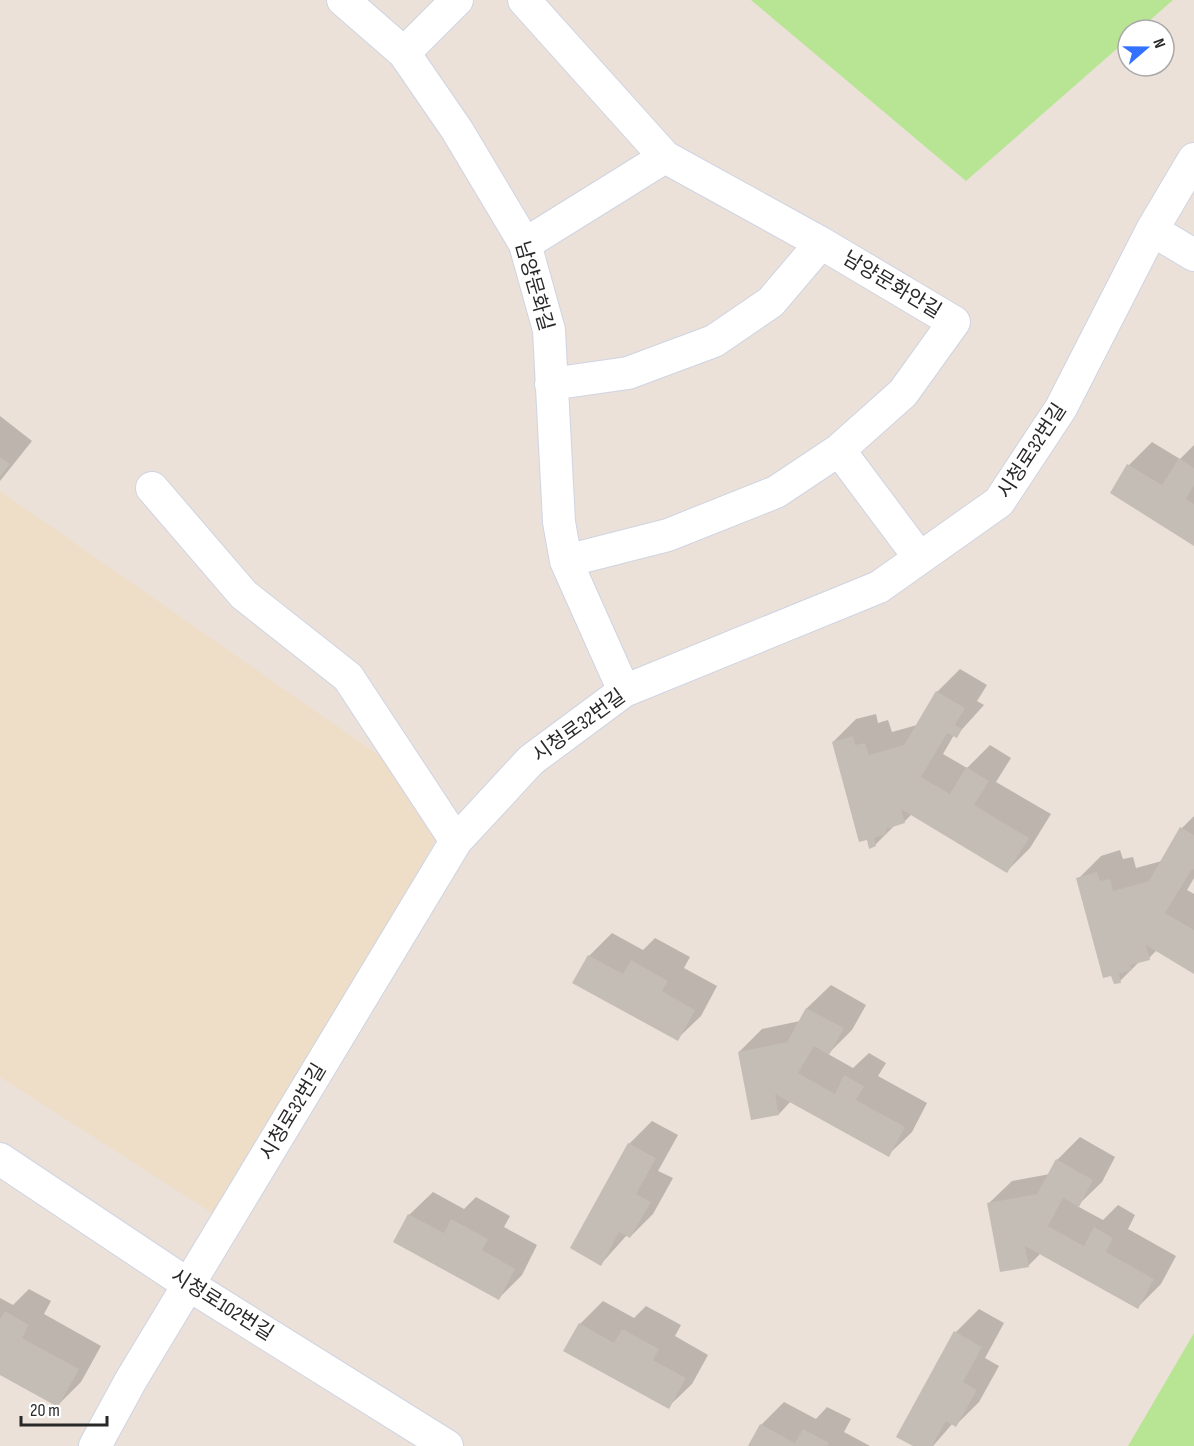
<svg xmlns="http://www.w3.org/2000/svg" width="1194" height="1446" font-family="'Sofia Sans Condensed','Noto Sans KR',sans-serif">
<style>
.education{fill:#eeddc7}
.green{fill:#b8e593}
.shadow{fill:#0003}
.building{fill:#c3bdb5}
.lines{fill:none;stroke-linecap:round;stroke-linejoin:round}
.street-casing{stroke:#ced4e2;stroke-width:34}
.street{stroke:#fff;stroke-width:32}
.labels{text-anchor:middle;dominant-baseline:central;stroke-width:5;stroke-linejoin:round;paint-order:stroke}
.street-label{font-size:20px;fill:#282828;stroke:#fff}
</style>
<rect width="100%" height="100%" fill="#ebe1d9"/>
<path class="education" d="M0,491l453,316 -227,415 -226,-145z"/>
<path class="green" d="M751,0h422l-34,30h-11v9l-162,142z
M1194,1333v113h-66z"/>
<path class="shadow" d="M0,416l32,25 -32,40z
M1152,442l28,17 14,-14v99l-82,-52 17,-27z
M960,669l27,16 -10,16 7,4 -28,31 -2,-1 -11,19 24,14 23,-23 21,13 -15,24 55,32 -21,34 -23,23 -95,-57 -8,8 -8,2 -21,21 -42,-103 23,-23 20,-5 2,9 10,-3 4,12 25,-7 20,-33z
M1194,816v62l-7,12 7,4v78l-37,-22 -8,8 -8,2 -21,21 -42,-102 23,-23 19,-6 3,9 10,-2 3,11 26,-7 20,-33z
M612,933l31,17 12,-12 35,19 -6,11 33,18 -16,30 -24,23 -88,-83z
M831,985l35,20 -14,25 -24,24 25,14 16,-15 17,10 -8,13 49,27 -15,29 -24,23 -97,-54 -12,13 -40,-62 23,-23 38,-8 7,-13z
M652,1121l26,14 -20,36 15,7 -20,36 -23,23 -3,-2 -26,29 28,-120z
M1080,1137l35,20 -13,25 -25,24 26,14 15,-15 17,10 -7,14 48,27 -15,28 -23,23 -97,-54 -13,13 -40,-62 24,-23 38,-7 7,-14z
M433,1192l31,17 12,-12 34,19 -6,11 33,18 -15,30 -23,23 -90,-83z
M29,1289l22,12 -7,13 57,32 -20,36 -23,23 -58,-32v-75l13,7z
M603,1301l31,17 12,-12 35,19 -6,11 33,19 -16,29 -24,23 -88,-83z
M979,1309l25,14 -19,35 14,8 -20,36 -23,23 -3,-2 -20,23h-17l40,-114z
M784,1402l32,17 11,-12 24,12 -7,13 26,14h-120l11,-21z"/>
<path class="building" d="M0,457l10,7 -10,13z
M1179,458l15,10v17l-8,14 8,5v42l-84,-53 17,-29 35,21z
M936,691l29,17 -10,17 7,4 -5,9 -10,-5 -26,44 29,17 16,-27 23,14 -15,24 55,33 -22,35 -106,-64 4,14 -19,6 1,5 -13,4 2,8 -7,3 -2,-9 -8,2 -27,-100 21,-6 2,9 10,-2 4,12 35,-10z
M1180,827l14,8v35l-2,-1 -27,44 29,17v44l-48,-29 4,15 -20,5 2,5 -13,4 2,9 -7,1 -3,-8 -8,2 -27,-100 21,-6 3,9 10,-2 3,12 36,-10z
M588,955l35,19 8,-14 37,21 -6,10 33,19 -17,31 -106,-58z
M806,1008l38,20 -15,27 -15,-9 -16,27 37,21 9,-19 20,11 -8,14 49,27 -16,30 -114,-63 4,21 -28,5 -13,-68 49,-10z
M628,1143l28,15 -20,36 15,8 -21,36 -11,-6 -18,34 -31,-18z
M1056,1159l37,21 -14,27 -16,-9 -15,28 36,20 10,-19 19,11 -7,14 48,27 -16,30 -113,-63 4,21 -29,5 -13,-69 50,-9z
M408,1214l36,19 7,-14 37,20 -6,11 33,19 -16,31 -106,-58z
M5,1311l24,14 -7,13 57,31 -21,38 -58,-32v-56z
M579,1323l35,20 8,-14 37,20 -6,11 33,18 -17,31 -106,-58z
M954,1331l28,16 -19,35 14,8 -21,37 -10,-6 -14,25h-19l-17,-9z
M760,1424l35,19 8,-14 26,14 -2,3h-79z"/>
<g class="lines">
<g class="street-casing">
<path id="street" d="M343,0l61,53 53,77 68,114 24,86 10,192 7,39 58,130
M524,0l141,157 156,86 133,79 -51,71 -64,57 -63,42 -108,43 -102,26
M404,53l53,-53
M1152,230l42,25
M525,244l140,-87
M551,384l77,-11 86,-32 57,-39 50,-59
M839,450l80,107
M152,488l92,107 104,82 108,164
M0,1159l189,126 258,161
M95,1446l36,-66 325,-539 75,-81 93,-69 255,-104 120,-85 62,-94 91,-178 42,-71"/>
</g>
<use href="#street" class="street"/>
</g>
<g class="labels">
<g class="street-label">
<text transform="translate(892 285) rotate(31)">남양문화안길</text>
<text transform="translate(534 286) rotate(74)">남양문화길</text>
<text transform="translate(1032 451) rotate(-57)">시청로32번길</text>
<text transform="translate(579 726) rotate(-36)">시청로32번길</text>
<text transform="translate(293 1112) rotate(-59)">시청로32번길</text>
<text transform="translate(222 1305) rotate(32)">시청로102번길</text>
</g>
</g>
<g transform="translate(1146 48) rotate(70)"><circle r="28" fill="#ffffff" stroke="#a9a9a9" stroke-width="1.5"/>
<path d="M0-4.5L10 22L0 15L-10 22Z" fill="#3371ff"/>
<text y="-9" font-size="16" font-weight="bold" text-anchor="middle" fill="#282828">N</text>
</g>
<path d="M21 1416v9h86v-9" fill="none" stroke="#282828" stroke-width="3"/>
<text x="30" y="1416" font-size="18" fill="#282828" stroke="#ffffff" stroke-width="4.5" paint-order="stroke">20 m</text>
</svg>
